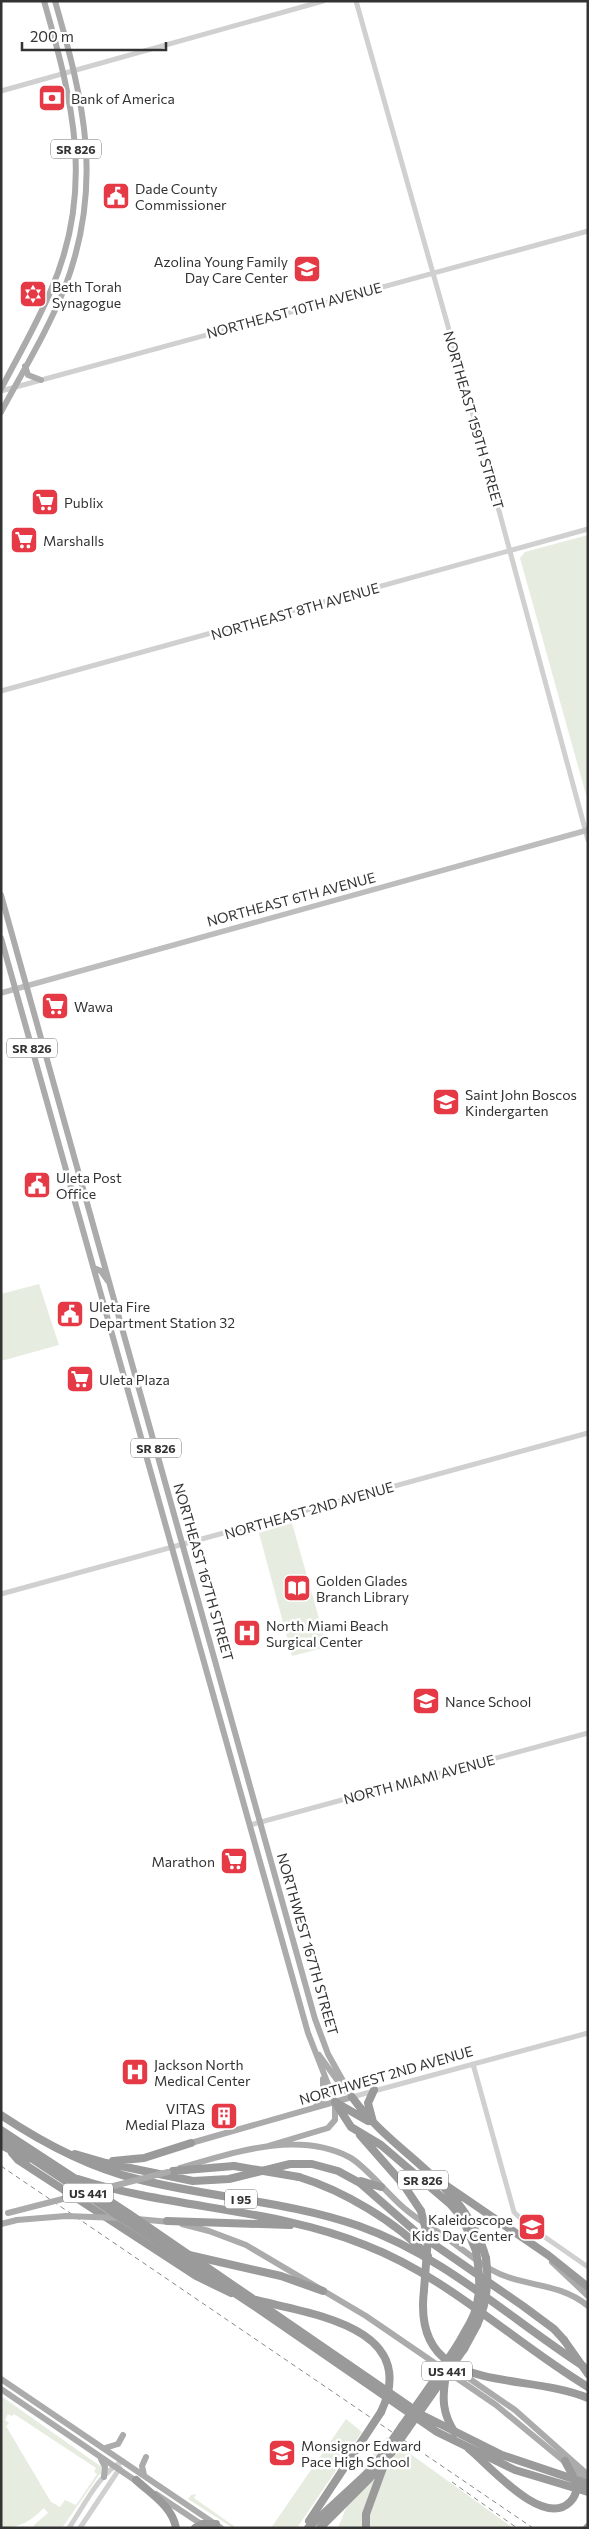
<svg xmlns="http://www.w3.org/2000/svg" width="589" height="2529" font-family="Commissioner,sans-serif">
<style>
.green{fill:#e6ecdf;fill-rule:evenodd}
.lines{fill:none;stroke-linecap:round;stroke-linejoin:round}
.tertiary{stroke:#d0d0d0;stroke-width:5}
.secondary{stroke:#bdbdbd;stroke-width:5.5}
.primary{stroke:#ababab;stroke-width:6}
.motorway{stroke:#9a9a9a;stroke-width:8}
.rail{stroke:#888;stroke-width:1;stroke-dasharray:5 4;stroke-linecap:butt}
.primary-bridge{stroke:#ababab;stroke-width:6}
.motorway-bridge{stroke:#9a9a9a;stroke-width:8}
.labels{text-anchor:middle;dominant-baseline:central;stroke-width:5;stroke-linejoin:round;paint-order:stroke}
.shield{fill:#fff;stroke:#707070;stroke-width:1}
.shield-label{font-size:12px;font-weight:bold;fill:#333}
.poi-label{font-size:14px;fill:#333;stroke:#fff;text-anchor:start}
.street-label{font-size:14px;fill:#333;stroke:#fff}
</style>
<rect width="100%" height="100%" fill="#fff"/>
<path class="green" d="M588,535v267l-68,-244 5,-6z
M39,1284l20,61 -58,16v-67z
M292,1523l35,124 -35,9 -33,-123z
M1,2396l102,72 -1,6 -3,1 -37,53h-27l-1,-3 14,-12 -4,-5c-13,13 -24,20 -43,20zM8,2414l4,2 2,-2 82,54 -2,4 3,2 -21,31 -11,-5 -5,7 -9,-5 -45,-76 3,-3 -4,-3z
M346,2419l16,13 -65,96h-26z
M387,2437l126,91h-175c14,-33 24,-65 49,-91z
M196,2494l-2,4 40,28 -1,2 -45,-29 3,-4z"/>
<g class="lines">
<path class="tertiary" d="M356,1l116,410 116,429
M1,91l322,-90
M1,391l587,-160
M1,691l587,-162
M1,1594l587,-161
M250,1825l338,-92
M473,2064l41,148 12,12 62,43
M352,2097l236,-64
M69,2528c15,-22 30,-55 54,-67
M80,2528l40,-60"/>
<path class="secondary" d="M1,993l587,-163"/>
<path class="primary" d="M25,366l3,9 13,5
M1,389c17,-33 36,-65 50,-99 44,-101 22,-188 -7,-289
M1,412c22,-41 47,-82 64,-125 39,-103 19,-185 -10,-286
M1,895l314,1124 13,35 24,43
M1,938l307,1095 27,69v18l-7,8 -60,18
M94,1268l7,3 7,10
M319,2055l26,36
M316,2106l7,-7v-20
M191,2143l161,-46
M180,2168c52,-15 117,-38 169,-11 16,8 39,38 55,51 10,9 22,16 34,24 18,12 34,26 52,37 32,19 68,12 98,37
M137,2219l33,3
M1,2224l16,-4
M182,2224l27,7 37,14 120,71 130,89 92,76
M552,2262l36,34
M451,2366l64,44 73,65
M1,2379l220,149
M1,2389l138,94
M105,2448l13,-4 5,-9
M101,2459l4,8 -1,10
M144,2475l-2,-9 4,-9
M156,2494l51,34"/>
<path class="motorway" d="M352,2097c43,60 112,83 134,161
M335,2102l16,25 30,18 69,59 13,15 13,32
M335,2102l33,19
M1,2115c42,28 87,52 136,64 74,19 151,22 222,47 85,30 150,92 224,140
M373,2122l-5,-19 6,-13
M360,2135l43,49 18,27
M1,2145l27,14
M12,2153l6,7 178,116 35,17
M75,2154l31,9 87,18 36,-2 61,-15h22l26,7 22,12 56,49 107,74 31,23 10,11
M113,2161l31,-3 47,-15
M173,2171l61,-5
M299,2177c43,13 98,45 129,79
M78,2179c94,30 196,29 287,66 83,32 147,96 223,142
M361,2181l20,6
M447,2186l101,69 40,32
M167,2221l123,4
M189,2255l92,21 42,15
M424,2290c-13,108 98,80 164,108
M256,2300c55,14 165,27 125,112
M458,2344l13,-23
M464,2349l13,-24
M446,2375c-4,23 -4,38 9,58
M402,2426l33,-47
M407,2430l33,-47
M469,2449c20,16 74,80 101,53 14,-14 1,-28 -5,-41
M136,2480c15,14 36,26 40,48
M195,2528l7,-4h14
M308,2528l66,-61 12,-18
M320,2528l49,-49 22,-26
M366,2528v-14l18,-49
M587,2528l1,-1"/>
<path class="rail" d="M1,2166l532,362
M452,2482l65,46"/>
<path class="primary-bridge" d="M8,2213l160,-41
M17,2220l49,-4 53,2"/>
<path class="motorway-bridge" d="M1,2130l127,83 294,202 80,40 86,29
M1,2138l256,170 180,124 78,38 73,22
M234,2166l65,11
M421,2211l7,27 -4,52
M471,2321c11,-22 9,-47 5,-70
M477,2325c10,-21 12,-44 9,-67
M564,2340l24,34
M435,2379l23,-35
M440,2383l24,-34
M386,2449l16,-23
M391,2453l16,-23
M309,2521l72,-109"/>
</g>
<defs>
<g id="bank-square" transform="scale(1.4375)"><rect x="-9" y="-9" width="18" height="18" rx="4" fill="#e63946" stroke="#fff"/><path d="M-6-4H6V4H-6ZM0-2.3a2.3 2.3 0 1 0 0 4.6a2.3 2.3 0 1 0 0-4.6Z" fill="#fff"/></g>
<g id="civic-square" transform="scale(1.4375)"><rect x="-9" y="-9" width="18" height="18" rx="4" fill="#e63946" stroke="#fff"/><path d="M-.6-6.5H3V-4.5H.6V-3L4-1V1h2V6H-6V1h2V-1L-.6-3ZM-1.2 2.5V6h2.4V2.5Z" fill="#fff"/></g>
<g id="school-square" transform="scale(1.4375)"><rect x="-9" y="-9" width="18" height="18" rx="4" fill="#e63946" stroke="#fff"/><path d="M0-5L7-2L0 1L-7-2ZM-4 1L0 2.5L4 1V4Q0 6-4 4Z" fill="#fff"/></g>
<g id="synagogue-square" transform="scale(1.4375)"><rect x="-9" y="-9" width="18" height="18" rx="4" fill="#e63946" stroke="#fff"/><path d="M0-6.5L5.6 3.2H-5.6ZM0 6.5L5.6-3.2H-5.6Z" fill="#fff"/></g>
<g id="supermarket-square" transform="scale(1.4375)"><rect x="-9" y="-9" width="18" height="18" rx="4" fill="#e63946" stroke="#fff"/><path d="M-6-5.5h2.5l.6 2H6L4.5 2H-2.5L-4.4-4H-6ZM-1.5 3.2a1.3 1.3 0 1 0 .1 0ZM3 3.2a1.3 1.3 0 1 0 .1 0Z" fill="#fff"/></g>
<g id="library-square" transform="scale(1.4375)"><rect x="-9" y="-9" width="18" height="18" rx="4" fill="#e63946" stroke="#fff"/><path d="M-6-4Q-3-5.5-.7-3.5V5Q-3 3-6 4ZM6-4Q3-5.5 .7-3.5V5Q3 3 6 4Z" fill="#fff"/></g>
<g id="hospital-square" transform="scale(1.4375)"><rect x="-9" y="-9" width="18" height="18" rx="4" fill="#e63946" stroke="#fff"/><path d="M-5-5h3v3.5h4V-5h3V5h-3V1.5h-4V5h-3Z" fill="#fff"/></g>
<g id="building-square" transform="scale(1.4375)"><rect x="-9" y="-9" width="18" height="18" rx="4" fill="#e63946" stroke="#fff"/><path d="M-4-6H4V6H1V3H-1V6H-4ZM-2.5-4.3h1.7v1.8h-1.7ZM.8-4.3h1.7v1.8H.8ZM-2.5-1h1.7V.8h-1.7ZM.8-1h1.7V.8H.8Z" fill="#fff"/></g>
</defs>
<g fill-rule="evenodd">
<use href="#bank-square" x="52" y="98"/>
<use href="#civic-square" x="116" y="196"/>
<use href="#school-square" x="307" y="269"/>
<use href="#synagogue-square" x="33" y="294"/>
<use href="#supermarket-square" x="45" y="502"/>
<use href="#supermarket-square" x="24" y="540"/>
<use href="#supermarket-square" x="55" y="1006"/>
<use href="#school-square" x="446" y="1102"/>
<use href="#civic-square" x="37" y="1185"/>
<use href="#civic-square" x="70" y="1314"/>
<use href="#supermarket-square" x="80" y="1379"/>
<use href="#library-square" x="297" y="1588"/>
<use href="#hospital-square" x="247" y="1633"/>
<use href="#school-square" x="426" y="1701"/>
<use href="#supermarket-square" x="234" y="1861"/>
<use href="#hospital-square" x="135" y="2072"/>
<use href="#building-square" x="224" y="2116"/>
<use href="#school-square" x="532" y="2227"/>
<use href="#school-square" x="282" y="2453"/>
</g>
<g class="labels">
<g class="shield">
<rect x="51" y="139.5" width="50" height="19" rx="4"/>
<rect x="7" y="1038.5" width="50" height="19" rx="4"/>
<rect x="131" y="1438.5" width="50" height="19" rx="4"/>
<rect x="398" y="2170.5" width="50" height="19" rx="4"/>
<rect x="63" y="2183.5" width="50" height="19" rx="4"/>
<rect x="225" y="2189.5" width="32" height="19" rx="4"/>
<rect x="422" y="2361.5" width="50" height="19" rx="4"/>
</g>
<g class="shield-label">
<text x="76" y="149">SR 826</text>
<text x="32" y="1048">SR 826</text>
<text x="156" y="1448">SR 826</text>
<text x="423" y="2180">SR 826</text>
<text x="88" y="2193">US 441</text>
<text x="241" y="2199">I 95</text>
<text x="447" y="2371">US 441</text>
</g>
<g class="poi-label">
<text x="71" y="98">Bank of America</text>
<text x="135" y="188">Dade County<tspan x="135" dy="16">Commissioner</tspan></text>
<text x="288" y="261" text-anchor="end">Azolina Young Family<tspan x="288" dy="16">Day Care Center</tspan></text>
<text x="52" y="286">Beth Torah<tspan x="52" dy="16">Synagogue</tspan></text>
<text x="64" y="502">Publix</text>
<text x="43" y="540">Marshalls</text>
<text x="74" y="1006">Wawa</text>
<text x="465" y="1094">Saint John Boscos<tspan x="465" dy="16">Kindergarten</tspan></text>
<text x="56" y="1177">Uleta Post<tspan x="56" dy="16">Office</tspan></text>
<text x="89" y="1306">Uleta Fire<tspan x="89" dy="16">Department Station 32</tspan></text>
<text x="99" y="1379">Uleta Plaza</text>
<text x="316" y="1580">Golden Glades<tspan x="316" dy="16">Branch Library</tspan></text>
<text x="266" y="1625">North Miami Beach<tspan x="266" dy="16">Surgical Center</tspan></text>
<text x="445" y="1701">Nance School</text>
<text x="215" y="1861" text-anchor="end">Marathon</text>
<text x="154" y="2064">Jackson North<tspan x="154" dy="16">Medical Center</tspan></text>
<text x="205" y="2108" text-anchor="end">VITAS<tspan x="205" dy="16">Medial Plaza</tspan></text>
<text x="513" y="2219" text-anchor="end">Kaleidoscope<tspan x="513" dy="16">Kids Day Center</tspan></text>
<text x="301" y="2445">Monsignor Edward<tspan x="301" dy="16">Pace High School</tspan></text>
</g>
<g class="street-label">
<text transform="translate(294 310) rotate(-15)">NORTHEAST 10TH AVENUE</text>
<text transform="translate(474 420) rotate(74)">NORTHEAST 159TH STREET</text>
<text transform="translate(295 611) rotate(-16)">NORTHEAST 8TH AVENUE</text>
<text transform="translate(291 899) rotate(-15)">NORTHEAST 6TH AVENUE</text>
<text transform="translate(309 1510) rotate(-16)">NORTHEAST 2ND AVENUE</text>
<text transform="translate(204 1572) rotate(74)">NORTHEAST 167TH STREET</text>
<text transform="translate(419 1779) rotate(-15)">NORTH MIAMI AVENUE</text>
<text transform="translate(308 1944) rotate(74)">NORTHWEST 167TH STREET</text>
<text transform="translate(386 2075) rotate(-16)">NORTHWEST 2ND AVENUE</text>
</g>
</g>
<rect width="589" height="2529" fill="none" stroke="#333333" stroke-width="5"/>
<path d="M22 42v8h144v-8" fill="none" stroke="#333333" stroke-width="2.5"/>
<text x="30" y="42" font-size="15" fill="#333333" stroke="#ffffff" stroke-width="4" paint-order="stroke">200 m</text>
</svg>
